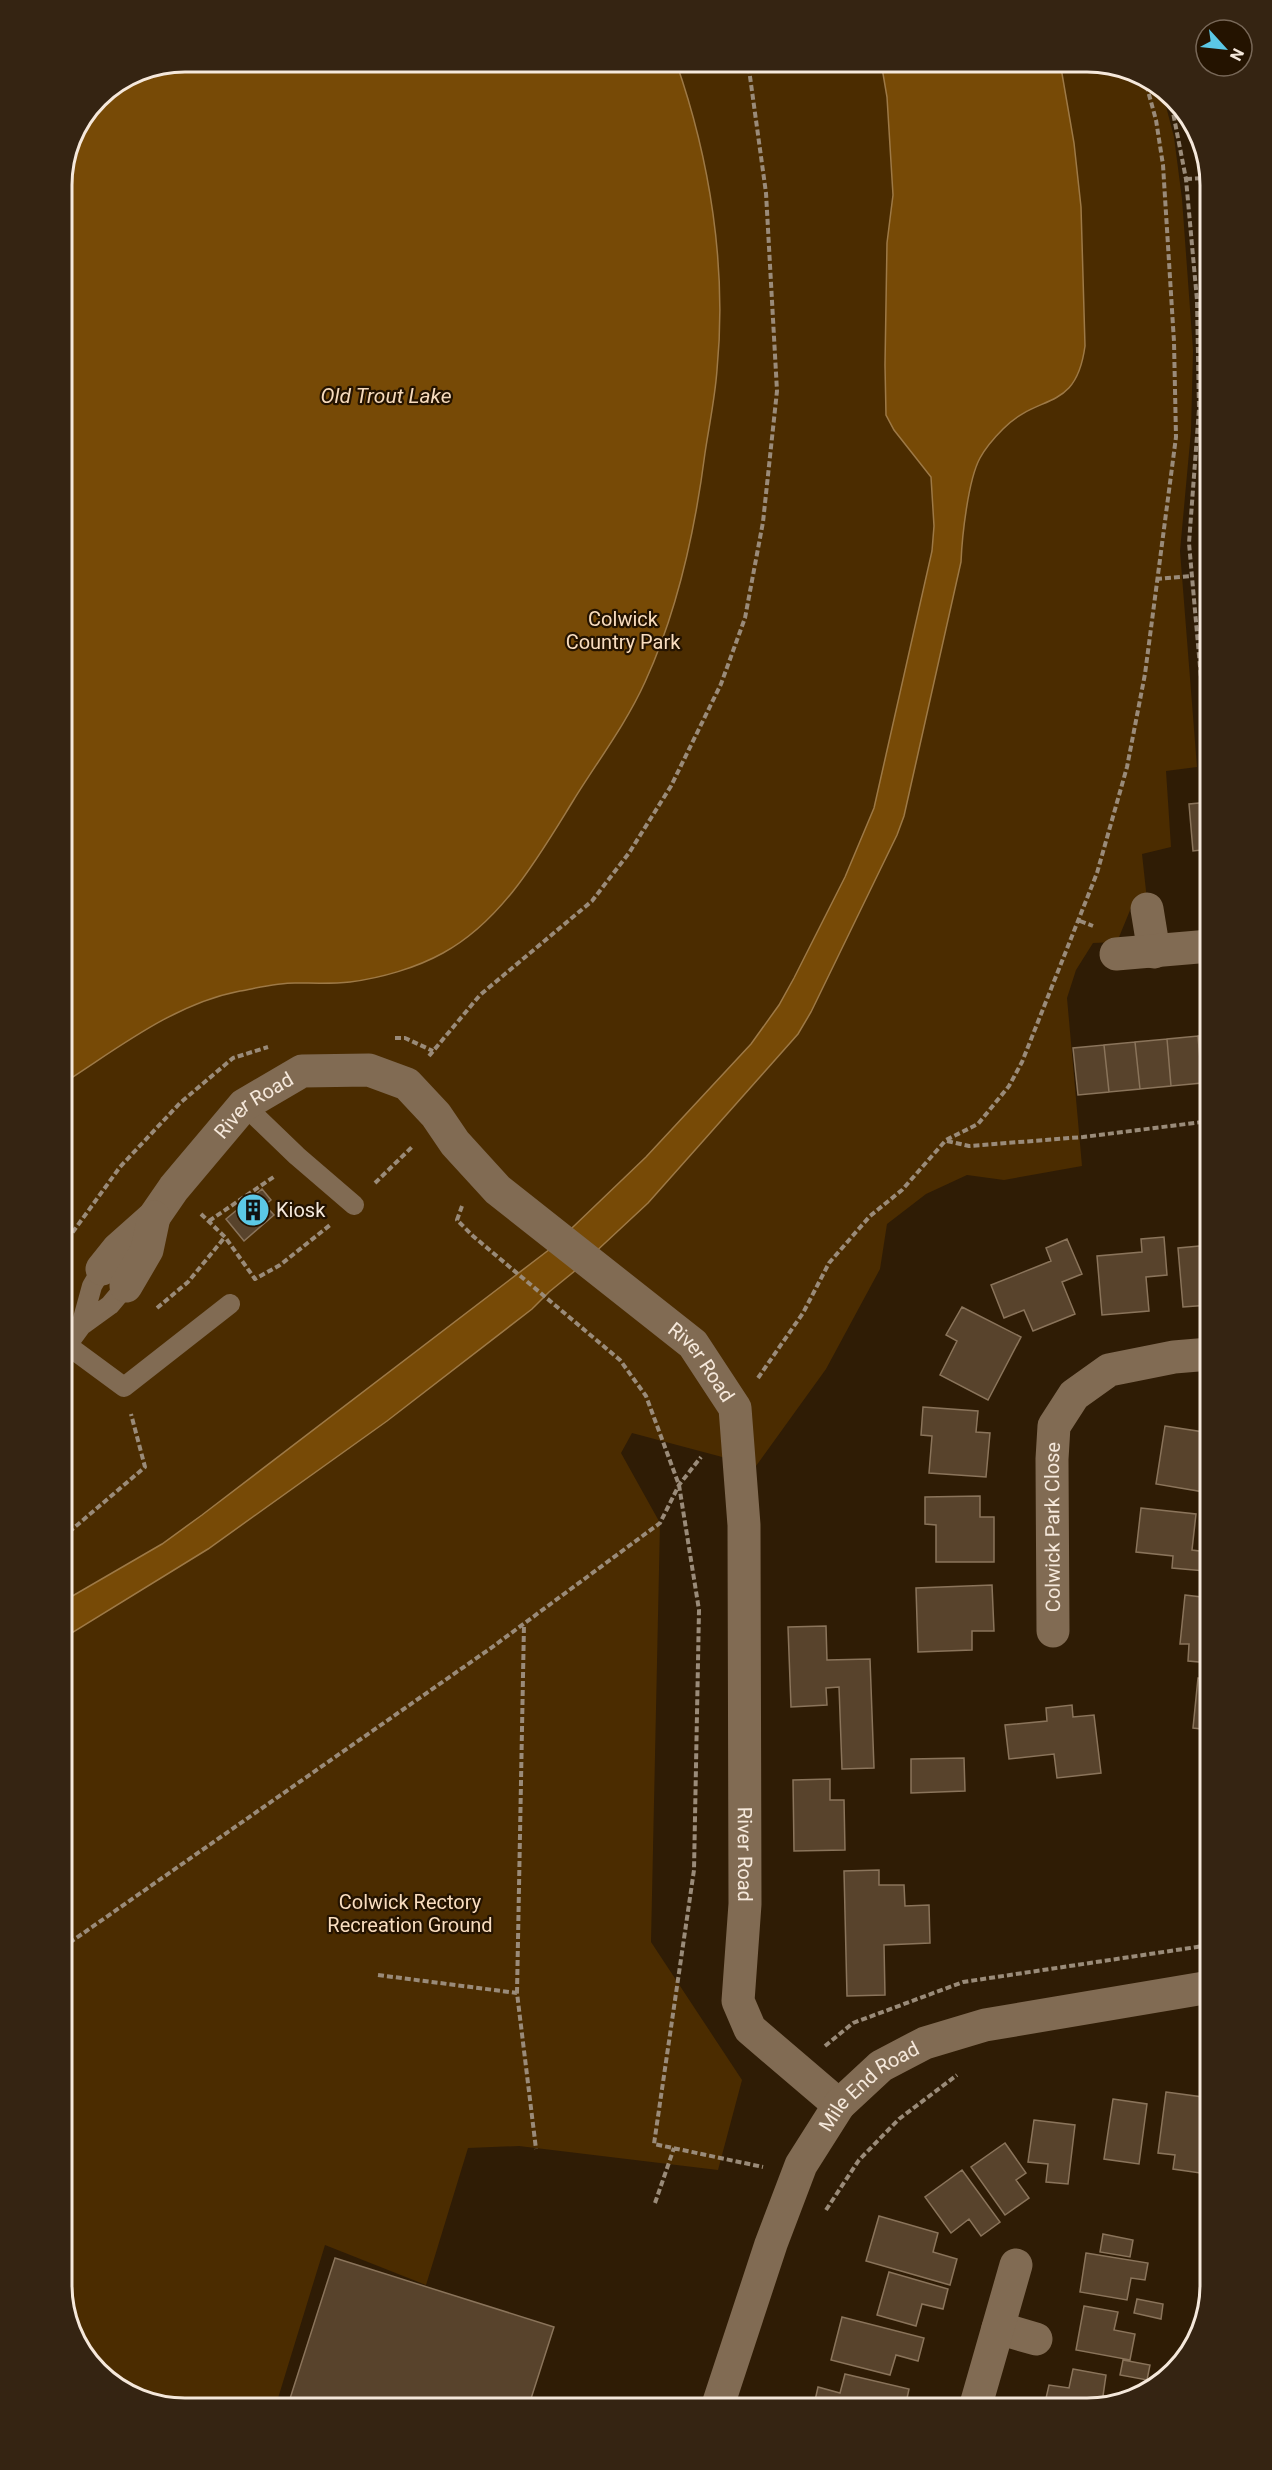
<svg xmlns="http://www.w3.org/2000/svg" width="1272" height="2470" font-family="Roboto,sans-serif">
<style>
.green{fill:#4b2c00}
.water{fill:#774a06;stroke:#9d7946;stroke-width:1.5}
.building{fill:#58432c;stroke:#8a745b;stroke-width:1.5}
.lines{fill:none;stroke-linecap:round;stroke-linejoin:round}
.path{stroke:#9a8b79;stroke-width:4;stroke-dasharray:6 3;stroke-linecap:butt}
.lane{stroke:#816b53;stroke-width:20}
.street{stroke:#816b53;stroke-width:33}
.secondary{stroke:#816b53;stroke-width:33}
.labels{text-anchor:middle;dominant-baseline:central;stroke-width:4.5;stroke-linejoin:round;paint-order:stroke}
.park-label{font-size:20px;fill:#f9ddbf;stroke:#241300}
.street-label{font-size:20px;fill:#f5e8db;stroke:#241300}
.poi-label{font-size:20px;fill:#f5e8db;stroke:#241300;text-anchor:start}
.water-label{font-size:21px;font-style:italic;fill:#f7dbbd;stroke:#241300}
.rim{fill:none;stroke:#f5e8db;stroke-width:3}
</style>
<rect width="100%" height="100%" fill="#2f1c05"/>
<path class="green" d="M185,62h911l65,25 13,50 8,62 11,151 -2,81 -11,120 17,216 -31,4 5,76 -29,7 5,46 -14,3 -16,39 -24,1 -17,27 -9,28 15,168 -78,14 -37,-5 -41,19 -39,30 -7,45 -54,100 -70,97 -124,-33 -11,20 39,70 -9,419 91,138 -24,90 -199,-24 -51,2 -42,137 -101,-40 -50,163h-98l-61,-20 -45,-56 -9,-47v-2108l12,-46 24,-34 40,-26z"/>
<path class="water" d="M185,62h491c34,97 51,205 41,308 -2,28 -8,56 -12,83 -10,78 -27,157 -60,229 -19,42 -48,80 -72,119 -34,55 -71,120 -130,152 -27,15 -62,25 -93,29 -18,2 -37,1 -55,1 -18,0 -38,5 -55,8 -67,13 -123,58 -178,93v-907l12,-46 24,-34 40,-26z
M881,62h179l14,81 7,64 4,139c-9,67 -46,46 -82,83 -9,9 -17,18 -23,29 -12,22 -18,79 -19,104l-57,254 -7,19 -86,177 -13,22 -150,169 -72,67 -27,22 -17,17 -145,112 -179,128 -146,90v-37l100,-58 40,-29 348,-266 96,-92 105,-113 28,-39 15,-27 51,-101 29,-69 58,-257 2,-25 -3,-49 -37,-47 -8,-15 -1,-50 2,-122 6,-48 -6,-98z"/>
<path class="building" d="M1210,802v47l-17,2 -4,-47z
M1210,1035v47l-8,1 -4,-47z
M1198,1036l4,47 -31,3 -4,-47z
M1167,1039l4,47 -31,3 -5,-47z
M1135,1042l5,47 -31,3 -5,-47z
M1104,1045l5,47 -31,3 -5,-47z
M262,1189l9,11 -6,5 9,10 -30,26 -18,-22z
M1164,1237l3,38 -21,2 3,34 -47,4 -5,-59 45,-4 -1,-13z
M1067,1239l15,35 -20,8 13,32 -42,17 -9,-21 -20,8 -13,-33 60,-24 -5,-13z
M1210,1245v60l-27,2 -5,-59z
M962,1307l59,30 -33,63 -48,-25 17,-34 -11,-6z
M923,1407l55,4 -2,21 14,1 -4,44 -57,-4 3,-37 -11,-1z
M1165,1426l45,7v60l-54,-9z
M980,1496v21h14v45h-58v-37l-11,-1v-27z
M1141,1508l55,6 -4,36 15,2 -2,19 -33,-3 1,-12 -37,-4z
M992,1585l2,46h-22v19l-54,2 -2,-64z
M1185,1595l25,3v65l-22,-2 1,-17h-9z
M826,1626l1,34 43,-1 4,109 -32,1 -3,-82 -13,1 1,17 -36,2 -3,-80z
M1198,1678l12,1v51l-17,-2z
M1072,1705l1,12 21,-2 7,58 -44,5 -3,-24 -45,5 -4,-34 42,-4 -1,-13z
M964,1758l1,33 -54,2v-34z
M830,1779v21h14l1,50 -51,1 -1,-71z
M879,1870v15h25l1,21 24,-1 1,38 -46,2 1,50 -38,1 -3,-125z
M1166,2092l44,6 -10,75 -27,-4 2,-14 -17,-2z
M1113,2099l34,5 -8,60 -35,-5z
M1034,2120l41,5 -7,59 -22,-2 2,-18 -20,-2z
M1005,2143l21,30 -10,7 13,18 -24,17 -34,-48z
M962,2170l38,52 -19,14 -12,-17 -18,14 -26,-36z
M879,2216l59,17 -5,19 24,7 -7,26 -84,-24z
M1103,2234l30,6 -3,17 -30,-5z
M1086,2253l62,10 -3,17 -14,-2 -4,22 -47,-8z
M335,2258l219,69 -26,81h-241z
M889,2272l59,17 -5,20 -21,-5 -6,22 -39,-11z
M1137,2299l26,5 -2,15 -27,-6z
M1084,2306l34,6 -4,18 21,4 -5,26 -54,-10z
M842,2317l82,21 -6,23 -22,-6 -6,20 -59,-15z
M1123,2360l27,5 -3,15 -27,-5z
M1073,2369l33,6 -3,21 23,5 -39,7 -43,-1 5,-22 20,3z
M845,2374l64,15 -4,19 -22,-2 -1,2h-54l-14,-3 4,-18 22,6z"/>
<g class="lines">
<path class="path" d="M1170,97l16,82 11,121 2,109 -10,134 20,225h1
M1186,179l23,-1
M1199,409l11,-1
M1156,579l36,-3
M1080,921l13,5
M395,1038h10l28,13
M429,1056l51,-61 112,-94 37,-48 42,-67 50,-102 24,-66 18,-96 14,-131 -11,-198 -18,-131
M947,1141l22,5 114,-9 127,-16
M375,1183l38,-37
M462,1206l-5,14 16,16 147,124 26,36 33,89 20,125 -5,260 -40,274 109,23
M201,1214l24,23 30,42 25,-14 50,-40
M209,1221l66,-45
M62,1247l58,-80 60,-64 53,-45 35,-11
M157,1308l31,-26 37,-45
M758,1378l45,-65 26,-50 41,-47 32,-26 44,-50 32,-16 31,-38 13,-24 75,-189 30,-106 18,-93 31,-237 -2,-95 -11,-177 -7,-45 -11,-40
M62,1538l83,-71 -14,-53
M62,1948l429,-300 169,-125 19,-38 22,-28
M378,1975l139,18 19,156
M517,1993l7,-369
M825,2046l28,-23 110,-41 247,-37
M655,2203l19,-55
M826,2210l33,-50 40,-41 58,-44"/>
<path class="lane" d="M244,1105l53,51 57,49
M81,1326l29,-21 16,-19
M67,1345l57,42 106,-83
M62,1352l19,-26 11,-40 10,-17"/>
<g class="street">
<path d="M1147,909l7,43"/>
<path d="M1116,954l94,-8"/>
<path id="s1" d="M102,1269l16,-20 36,-32 20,-29 70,-83 58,-34 67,-1 38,14 29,31 19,28 43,47 195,154 42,64 9,117 1,379 -7,97 12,28 89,76"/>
<path d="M126,1286l21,-36 7,-33"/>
<path id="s2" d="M1053,1631l-1,-172 2,-33 20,-31 35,-25 65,-13 36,-3"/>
<path d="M998,2328l38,11"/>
<path d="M975,2408l41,-143"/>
</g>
<path class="secondary" id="s3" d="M717,2408l54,-164 30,-79 38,-60 42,-39 44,-23 60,-18 225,-38"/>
</g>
<defs>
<g id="building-disc" transform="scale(1.725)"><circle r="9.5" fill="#5bc8e6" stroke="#241300"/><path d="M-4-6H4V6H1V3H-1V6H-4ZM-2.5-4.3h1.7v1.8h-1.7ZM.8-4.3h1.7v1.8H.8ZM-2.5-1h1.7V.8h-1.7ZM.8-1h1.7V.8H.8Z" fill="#111"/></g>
</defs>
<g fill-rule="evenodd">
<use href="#building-disc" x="253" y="1210"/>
</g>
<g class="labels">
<g class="park-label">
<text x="623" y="619">Colwick<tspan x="623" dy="23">Country Park</tspan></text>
<text x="410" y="1902">Colwick Rectory<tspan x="410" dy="23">Recreation Ground</tspan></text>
</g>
<g class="street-label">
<text stroke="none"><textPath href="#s1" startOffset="225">River Road</textPath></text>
<text stroke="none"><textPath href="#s1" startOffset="800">River Road</textPath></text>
<text stroke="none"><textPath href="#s2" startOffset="104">Colwick Park Close</textPath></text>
<text stroke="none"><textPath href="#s1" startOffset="1304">River Road</textPath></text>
<text stroke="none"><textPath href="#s3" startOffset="363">Mile End Road</textPath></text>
</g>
<g class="poi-label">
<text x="276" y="1210">Kiosk</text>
</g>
<g class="water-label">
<text x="386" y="396">Old Trout Lake</text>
</g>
</g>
<path d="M0 0H1272V2470H0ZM185 72H1087A113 113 0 0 1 1200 185V2285A113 113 0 0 1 1087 2398H185A113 113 0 0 1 72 2285V185A113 113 0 0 1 185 72Z" fill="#352412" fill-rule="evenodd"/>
<path class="rim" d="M185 72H1087A113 113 0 0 1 1200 185V2285A113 113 0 0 1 1087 2398H185A113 113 0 0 1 72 2285V185A113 113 0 0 1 185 72Z"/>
<g transform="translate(1224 48) rotate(117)"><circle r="28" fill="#241300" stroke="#786858" stroke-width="1.5"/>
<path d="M0-4.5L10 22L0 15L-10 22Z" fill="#5bc8e6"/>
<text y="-9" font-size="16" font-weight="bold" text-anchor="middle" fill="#f5e8db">N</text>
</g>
</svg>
